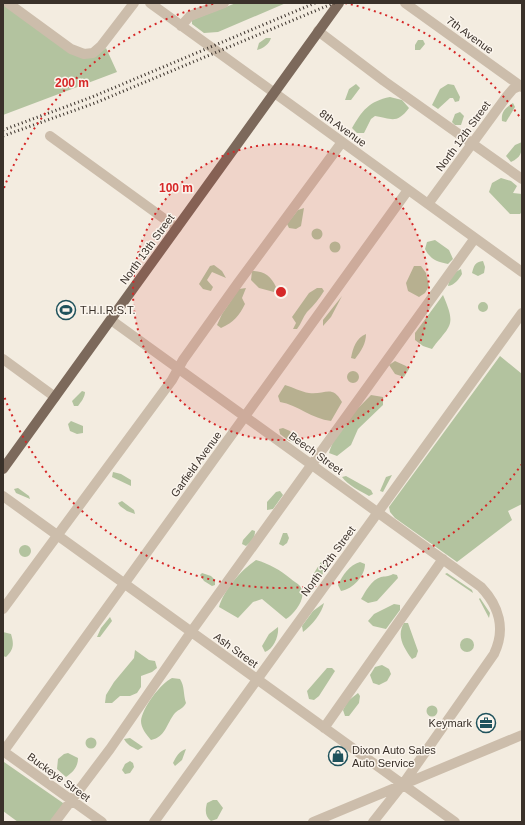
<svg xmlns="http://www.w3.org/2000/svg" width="525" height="825" font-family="Arial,sans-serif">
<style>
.green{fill:#b3c39f}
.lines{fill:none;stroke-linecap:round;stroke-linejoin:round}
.minor{stroke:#ccbdab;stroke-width:10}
.major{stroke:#7c695b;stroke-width:10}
.rail{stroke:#3a312a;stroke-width:3;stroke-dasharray:1 3;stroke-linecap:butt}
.ring{fill:none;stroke:#d62828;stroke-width:2;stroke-dasharray:2 4}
.labels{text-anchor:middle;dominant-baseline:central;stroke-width:3;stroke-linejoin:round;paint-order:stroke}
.street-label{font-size:11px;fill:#3a312a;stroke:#fbf5ed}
.poi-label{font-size:11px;fill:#3a312a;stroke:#fbf5ed;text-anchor:start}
.centre{fill:#d62828;stroke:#fbf5ed;stroke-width:2}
.ring-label{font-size:12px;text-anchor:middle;font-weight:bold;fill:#d62828;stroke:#fbf5ed;stroke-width:3;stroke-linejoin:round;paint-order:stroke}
</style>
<rect width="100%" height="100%" fill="#f3ece0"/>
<path class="green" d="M3,3l68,48 28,2 7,-5 11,24 -114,43z
M236,3h50l-68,29 -14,1 -12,-9v-4z
M266,38h5c-2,6 -7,10 -14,12l2,-7z
M418,40h5l2,4 -5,6h-5v-5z
M356,84l4,4 -9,12h-6l4,-11z
M448,84l6,1 6,12 -1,4 -4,1 -2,-4h-3l-12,11 -6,-4 8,-16z
M390,97l12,3 7,8c-12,16 -17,11 -34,8l-4,3 -7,14h-7l-5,-5c10,-17 17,-27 38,-31z
M513,103l2,4 -9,15 -4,-1c-1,-9 3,-13 11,-18z
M460,112l4,4 -3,9h-6l-3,-3 3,-8z
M522,142c0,11 -1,15 -11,20l-5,-6 9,-11z
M501,178l10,3 6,5 -4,7 9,1v18l-2,2h-10l-21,-22 3,-9z
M304,208l-3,18 -5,3 -7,-1 -2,-4 11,-14z
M311.5 234a5.5 5.5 0 1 1 11 0a5.5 5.5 0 1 1-11 0Z
M435,240l14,10 4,9 -5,5c-11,-2 -18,-5 -23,-15l2,-7z
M329.5 247a5.5 5.5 0 1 1 11 0a5.5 5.5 0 1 1-11 0Z
M483,261l2,6 -1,6 -6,3 -6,-3c2,-8 3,-11 11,-12z
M214,265l8,6 4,7 -14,-6 -5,8 6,7 -2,4 -8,-2 -4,-5 11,-18z
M414,266h7l5,7 3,13 -4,7 -6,4 -11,-6 -2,-8z
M461,269l1,5c-3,5 -7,11 -14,12 2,-9 5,-13 13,-17z
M252,271c12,0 19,5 24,16l-2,5 -15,-4 -8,-8z
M246,288l-4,10 3,6c-6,12 -11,18 -24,24l-4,-3 5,-11 17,-25z
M317,288h5l2,3c-5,8 -10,14 -17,21 -4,5 -6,12 -10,17h-4l3,-6 -4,-6 17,-24z
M443,295c14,32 7,30 -11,54l-9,-3 -8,-6v-7z
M342,296l-11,21 -8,9v-6z
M478 307a5 5 0 1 1 10 0a5 5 0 1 1-10 0Z
M366,334c0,10 -5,17 -11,25l-4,-1c2,-10 5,-20 15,-24z
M500,356l22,18v130l-14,7 4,9 -55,42 -62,-44 -5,-6 -1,-5z
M395,361l11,5 3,3 -5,8 -9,-3 -6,-9z
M347 377a6 6 0 1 1 12 0a6 6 0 1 1-12 0Z
M285,385c8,2 16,7 24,8 16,2 23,-9 33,9l-11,19c-19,-2 -33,-16 -51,-19l-2,-6z
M82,391l3,1c0,5 -4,10 -7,14h-4l-2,-5z
M371,395l12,2v8l-25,24 -7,16 -14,11 -8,-3c7,-23 25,-41 42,-58z
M71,421l12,5v7l-6,1 -7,-3 -2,-7z
M283,428l7,3 4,7v4l-5,-1 -9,-7 -1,-5z
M113,472l8,2 10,6v6l-19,-9z
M392,475l-9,17 -3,-1 6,-14z
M346,476l25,14 2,4 -4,2c-9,-5 -21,-11 -27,-19z
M18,488l11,8 1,3 -14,-6 -2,-4z
M280,491l3,4 -10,14 -6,1v-8l9,-10z
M122,501l12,9 1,4 -8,-3 -7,-5 -2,-3z
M252,530l3,1c0,7 -4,11 -9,15l-4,-2 1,-4z
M283,533h4l2,5 -2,5 -4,3 -4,-2z
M19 551a6 6 0 1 1 12 0a6 6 0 1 1-12 0Z
M256,560c14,4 24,10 35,19 2,2 6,4 8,6 10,11 -4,28 -13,34l-24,-20 -9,3 -15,16 -19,-11c5,-17 21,-36 37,-47z
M325,561l1,5c-3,8 -6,16 -15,20 0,-10 5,-16 10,-24z
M360,562l5,2c0,12 -12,25 -24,27l-3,-6c5,-10 11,-20 22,-23z
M202,573l9,3 4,4v5l-3,1 -8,-5 -4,-6z
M447,573l25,17 1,3 -28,-19z
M393,574l4,1 1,3 -21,23 -9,2 -7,-4c5,-8 10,-19 20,-22 4,-1 7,0 12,-3z
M480,598l10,15 -1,5 -10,-19z
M324,603c-2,10 -12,22 -21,29l-1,-6 11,-15z
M394,604l6,1v5l-14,19 -13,-3 -5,-5 6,-7z
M110,617l2,4 -12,16h-3l4,-9z
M404,623h4l10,28 -2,6 -4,2c-8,-11 -16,-23 -8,-36z
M278,627c1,9 -4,22 -13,25l-3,-6 7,-12z
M3,632l8,2c3,10 3,15 -5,23l-3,-1z
M460 645a7 7 0 1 1 14 0a7 7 0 1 1-14 0Z
M135,650l14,10 6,1 2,7 -5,4 -11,4v11l-4,6 -7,3h-10l-8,7h-7l1,-8 8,-13 20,-24z
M382,665l7,4 2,5 -4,7 -8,4 -6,-2 -3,-8 5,-8z
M327,668h5l3,3 -16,25 -5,4 -5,-1 -2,-8z
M172,678l8,1c5,8 3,15 6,24 -3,6 -7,6 -11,10 -9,11 -9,24 -24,27 -5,-6 -10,-12 -10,-19 1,-13 20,-38 31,-43z
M358,693l2,3 -1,7 -10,13h-4l-2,-6 5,-9z
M426.5 711a5.5 5.5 0 1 1 11 0a5.5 5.5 0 1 1-11 0Z
M85.5 743a5.5 5.5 0 1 1 11 0a5.5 5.5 0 1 1-11 0Z
M130,738l13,9 -5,3c-6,-3 -11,-5 -14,-11z
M186,749l-4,11 -7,6 -2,-3c3,-6 6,-12 13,-14z
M68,753l10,5c0,9 -5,14 -12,19l-9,-8 1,-10 6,-5z
M130,761l3,2 1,4 -4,6 -5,1 -3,-4 3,-6z
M4,762l59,41v2l-11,17h-34l-15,-11z
M213,800h4l6,8 -6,11 -6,2c-6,-5 -6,-10 -4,-18z"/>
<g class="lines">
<path class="minor" d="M8,3l63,46 13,5 9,-1 8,-7 33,-43
M150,3l372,269
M405,3l117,84
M181,26l9,-10 34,-13
M318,31l66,50 138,98
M50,136l127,92
M428,204l79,-108 6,-7 9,-4
M111,320l370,267c18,19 25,42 13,67l-91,130 -30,38
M3,359l52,38
M3,496l452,326
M3,609l169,-229 11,-20 55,-77 104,-141
M324,728l119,-169
M3,751l99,71
M3,752l405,-562
M55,822l55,-73 81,-117 284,-394
M154,822l368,-509
M313,822l209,-87"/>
<path class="major" d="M3,469l336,-466"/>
<path class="rail" d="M3,130l89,-33 223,-94
M3,136l92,-33 239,-100"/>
</g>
<circle cx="281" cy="292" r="148" fill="#d62828" fill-opacity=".12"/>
<g class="ring">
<circle cx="281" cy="292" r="148"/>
<path d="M522 464A296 296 0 0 1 4 396M4 188A296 296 0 0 1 217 3M345 3A296 296 0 0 1 522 120"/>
</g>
<defs>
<g id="stadium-ring" transform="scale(1)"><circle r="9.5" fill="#fbf5ed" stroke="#1f525c" stroke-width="1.5"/><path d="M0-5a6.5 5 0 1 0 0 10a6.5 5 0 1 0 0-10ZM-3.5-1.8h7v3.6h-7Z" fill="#1f525c"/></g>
<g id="office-ring" transform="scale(1)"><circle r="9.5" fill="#fbf5ed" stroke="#1f525c" stroke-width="1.5"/><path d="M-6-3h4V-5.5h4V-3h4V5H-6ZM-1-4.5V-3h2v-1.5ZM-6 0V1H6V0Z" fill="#1f525c"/></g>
<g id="shop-ring" transform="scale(1)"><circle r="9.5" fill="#fbf5ed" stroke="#1f525c" stroke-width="1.5"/><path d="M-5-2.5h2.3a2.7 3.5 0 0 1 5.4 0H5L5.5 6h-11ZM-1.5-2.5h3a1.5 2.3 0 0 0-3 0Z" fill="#1f525c"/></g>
</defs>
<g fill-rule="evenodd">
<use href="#stadium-ring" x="66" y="310"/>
<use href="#office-ring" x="486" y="723"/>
<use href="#shop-ring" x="338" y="756"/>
</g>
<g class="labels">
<g class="street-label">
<text transform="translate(470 35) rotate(36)">7th Avenue</text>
<text transform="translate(343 128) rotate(36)">8th Avenue</text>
<text transform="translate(463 136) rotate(-54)">North 12th Street</text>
<text transform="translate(147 249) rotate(-54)">North 13th Street</text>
<text transform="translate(316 453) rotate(36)">Beech Street</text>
<text transform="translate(196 464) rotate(-54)">Garfield Avenue</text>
<text transform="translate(328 561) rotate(-54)">North 12th Street</text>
<text transform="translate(236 650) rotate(36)">Ash Street</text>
<text transform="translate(59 777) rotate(36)">Buckeye Street</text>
</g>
<g class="poi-label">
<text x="80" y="310">T.H.I.R.S.T.</text>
<text x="472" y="723" text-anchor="end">Keymark</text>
<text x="352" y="750">Dixon Auto Sales<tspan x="352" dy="13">Auto Service</tspan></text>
</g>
</g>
<circle cx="281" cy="292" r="6" class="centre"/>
<g class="ring-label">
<text x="72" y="87">200 m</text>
<text x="176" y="192">100 m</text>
</g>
<rect width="525" height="825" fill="none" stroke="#3a312a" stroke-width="8"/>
</svg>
